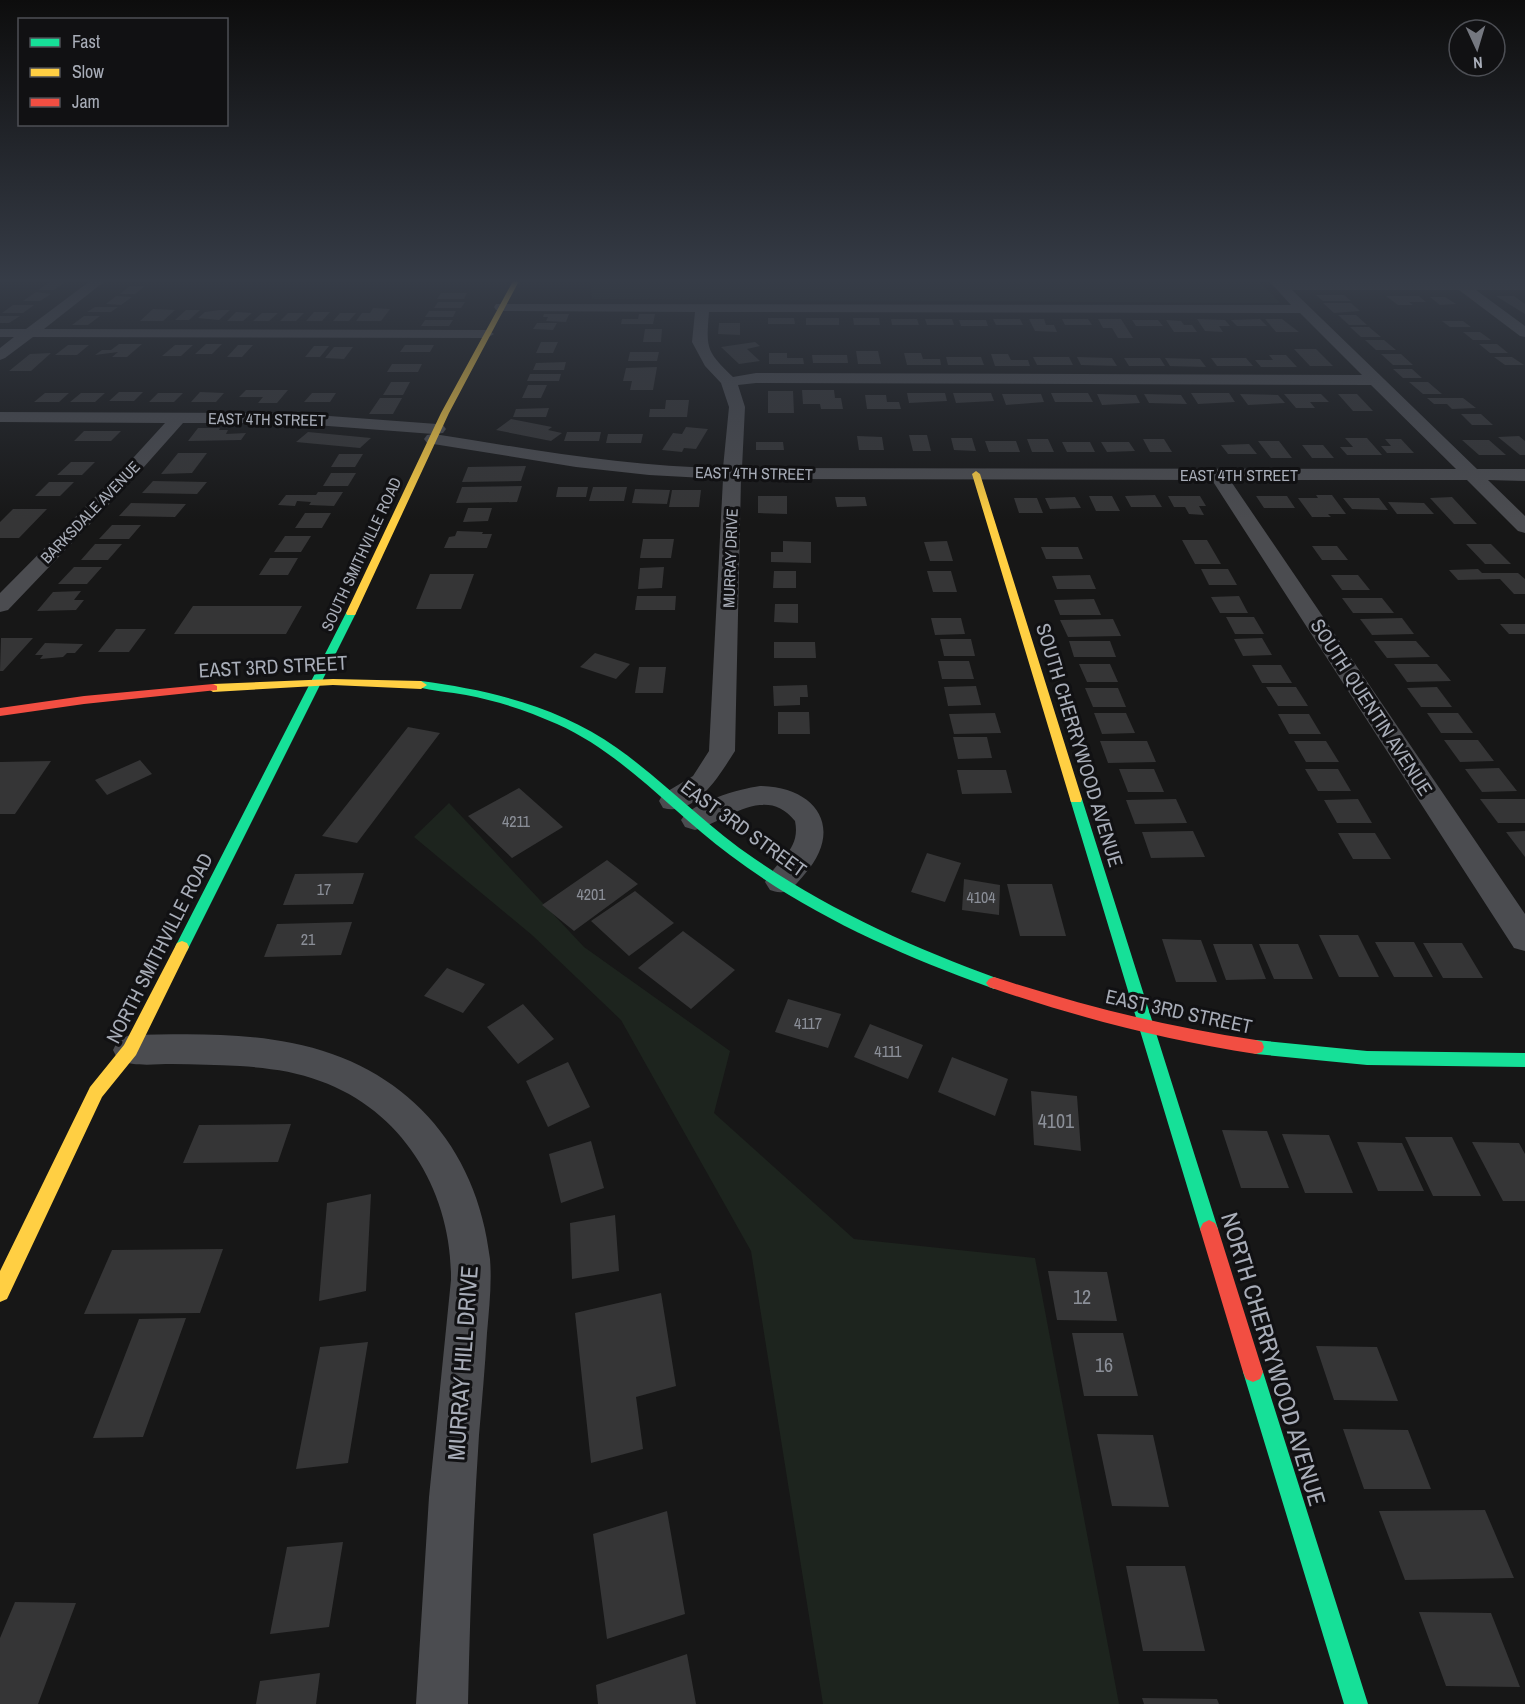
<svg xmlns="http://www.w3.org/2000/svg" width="1525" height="1704" font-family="'Archivo Narrow',sans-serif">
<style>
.green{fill:#1d241e}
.building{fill:#353536}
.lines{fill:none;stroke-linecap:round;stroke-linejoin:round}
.street{fill:#4b4c50;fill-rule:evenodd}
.fast{fill:#16e098;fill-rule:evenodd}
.slow{fill:#ffcf43;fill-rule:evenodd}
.jam{fill:#f24e42;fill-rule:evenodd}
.labels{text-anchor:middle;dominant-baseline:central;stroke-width:6;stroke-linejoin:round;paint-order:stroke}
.far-street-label{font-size:16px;fill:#a8adb8;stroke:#111113}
.number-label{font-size:16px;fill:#8b8f98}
.street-label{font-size:20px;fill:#a8adb8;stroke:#111113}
.near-number-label{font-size:20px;fill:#8b8f98}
.near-street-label{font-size:24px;fill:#a8adb8;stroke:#111113}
</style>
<rect width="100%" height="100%" fill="#171717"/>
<path class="green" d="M590,281h669l21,22 -688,-4z
M449,803l135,144 146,104 -16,62 140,126 181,19 84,446h-296l-72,-453 -130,-231 -89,-85 -118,-98z"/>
<path class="building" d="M50,282h15l-11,8h-16z
M130,286h15l-10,8h-15z
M36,292l15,2 -11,7h-17z
M441,293h26l-3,6h-27z
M1316,295h28l7,6h-28z
M116,296l16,1 -11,8 -15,-1z
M1386,296h33l7,6h-17l4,3h-15z
M1496,296h18l11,8v10z
M1430,297h15l11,7 -16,1z
M438,302h27l-4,6h-27z
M1323,303h28l9,8 -26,2z
M13,305h21l-11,8h-21z
M95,307h23l-7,5h-24z
M373,308l17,1 -9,12h-25l6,-8h8z
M153,309l22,1 -12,11h-23z
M186,310h14l-11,10h-14z
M220,310h10l-11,10 -21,-2 7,-6z
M429,311h27l-3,6h-28z
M236,312l16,1 -9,8h-16z
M314,312h16l-8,9h-16z
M262,313h16l-9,8h-16z
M288,313h16l-8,8h-16z
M340,313h16l-7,8h-16z
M544,314h25l-3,8 -20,-1 2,-4h-5z
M639,314h16l-2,10h-32l1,-5h16z
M1338,315h18l11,10h-18z
M0,316h20l-11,7h-9z
M84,316h16l-12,9h-16z
M768,318h26l1,6h-27z
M806,318h33v7h-33z
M853,318h26l1,7h-26z
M891,319h26l2,6h-27z
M925,319h27l2,6h-27z
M993,319h27l3,6h-27z
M1029,319h15l2,6h8l3,7 -22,-1z
M1062,319h26l4,6h-27z
M1098,319h23l12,19h-15l-6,-10h-9z
M1197,319l28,1 5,6h-11l4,6 -18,-1z
M1260,319l7,7h-30l-6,-6z
M1265,319h17l17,13h-23z
M425,320h28l-4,6h-28z
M959,320h27l2,6h-27z
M1132,320h26l5,6h-27z
M1166,320l15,1 3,4h8l5,7h-23z
M1442,321h21l8,6h-21z
M537,323h20l-4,7 -20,-1z
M719,323h21v12l-22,-1z
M1350,327h19l12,10h-20z
M645,329h17l-1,13h-18z
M1463,332h17l11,8h-18z
M1365,340h19l12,10h-20z
M541,342h17l-5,11h-17z
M755,342l5,4 -13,3 13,12 -21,3 -18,-17z
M119,344h23l-15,13h-15l6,-5 -23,3 7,-5h9z
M206,344h16l-10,10h-17z
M1479,344h18l11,9h-18z
M68,345h21l-12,10h-22z
M175,345h18l-12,11h-19z
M238,345h15l-11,12h-15z
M405,345h29l-4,7h-30z
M314,346h15l-9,11h-15z
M334,347h19l-9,12 -19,-1z
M1294,349h22l17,17h-23z
M856,351h22l3,13h-23z
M630,352h29l-2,9h-29z
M51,353l-20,18h-22l21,-17z
M769,353h18v5h16l1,6h-35z
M904,353h17l2,6h17l1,6h-34z
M991,354h17l3,6h17l2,6h-35z
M1381,354h20l12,11h-20z
M812,355h35l1,8h-35z
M1269,355h17l11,12h-36l-6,-7h18z
M946,357h35l3,8h-36z
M1033,357h36l4,8h-36z
M1077,357l35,1 5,8 -36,-1z
M1494,357h18l12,8h-19z
M1124,358h36l5,8h-36z
M1165,358l35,1 6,8 -36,-1z
M1211,358h35l7,8h-36z
M566,362l-2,8h-31l3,-7z
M392,364h30l-4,8h-31z
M657,367l-4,23h-23l2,-9h-9l3,-13z
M1393,369h19l10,9h-19z
M530,374h31l-2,7h-32z
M391,382h19l-7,13h-20z
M1409,382h19l14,12h-19z
M528,385h19l-6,13h-19z
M246,390h42l-11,13h-19l5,-6h-24z
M802,390h32l1,8h6l2,11h-22l-1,-5h-17z
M768,391h25l1,22h-26z
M119,392h24l-9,9h-25z
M200,392l24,1 -8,9h-25z
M45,393h24l-10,9h-25z
M81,393h24l-10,9h-25z
M158,393h25l-9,9h-25z
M312,393h24l-6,9h-26z
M907,393h38l2,8 -38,2z
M953,393h38l3,8 -38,2z
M1051,393h37l5,9h-38z
M1191,393h38l6,9 -37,2z
M1002,394h39l3,8 -38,3z
M1097,394l39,1 4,8 -38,2z
M1144,394l37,1 6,9 -38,-1z
M1240,394l38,1 7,8 -37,2z
M1284,394h37l8,8h-19l5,6h-19z
M1338,394h19l16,17h-20z
M865,395h21l1,7h12l2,7h-34z
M380,398h22l-9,16h-24z
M1427,398h36l13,10 -24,1 -5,-5h-13z
M666,400h23l-2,17h-38l1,-8h15z
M549,408l-3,9h-33l3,-8z
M1461,414h20l12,11h-21z
M511,419l41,8 -4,3 14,3 -11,8 -55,-11z
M686,427l22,2 -12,20 -12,-1 -2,4 -20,-2 11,-17 9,1z
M198,428h22l-1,2h9l-2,4 20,-1 -5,7 -53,1z
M84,431h37l-10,10h-37z
M308,432l63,6 -11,10 -64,-6z
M567,432h34l-2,9h-35z
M608,434h35l-2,9h-35z
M909,435h18l4,16h-18z
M857,436l25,1 2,13h-25z
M1519,436l6,5v14h-5l-22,-18z
M951,438h21l4,13 -22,-1z
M1345,438h22l15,17h-35l-7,-8h13z
M1027,439h21l6,13h-22z
M1143,439h21l8,13h-22z
M1385,439h16l13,14h-27l-6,-7h10z
M1462,440h27l17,15h-27z
M985,441h31l4,11h-31z
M1258,441h21l13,17h-21z
M756,442h27l1,8h-28z
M1062,442h28l5,10h-28z
M1101,442h28l6,9 -28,1z
M1249,444l8,10h-29l-7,-9z
M1302,445h21l11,13h-22z
M178,453h29l-15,20 -31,1z
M339,454h24l-8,13h-24z
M71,462h24l-13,13h-25z
M526,466l-5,15 -59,1 6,-15z
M331,473h25l-8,13h-25z
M153,481l54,1 -10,12 -55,-1z
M49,482h25l-14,14h-25z
M522,486l-5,16 -61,1 6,-16z
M558,487h30l-2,10h-30z
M593,487h34l-3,14h-35z
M635,489l35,1 -3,14 -35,-1z
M672,490h29l-2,17h-30z
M318,492h25l-9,14 -25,-1 2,-3 -14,-1 -2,5 -17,-1 8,-10h30z
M1155,495l7,12h-31l-6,-11z
M1316,495h16l14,19h-18l3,3h-19l-14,-19h20z
M758,496h29v18l-29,-1z
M1089,496h23l8,15h-24z
M1168,496h32l6,10h-7l5,9 -15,-1 -4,-7h-11z
M1256,496h31l8,12h-31z
M835,497h30l2,9 -30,1z
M1075,497l6,11 -31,1 -5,-11z
M1452,497l25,27h-23l-24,-26z
M1014,498h23l6,15h-24z
M1343,498h36l9,12 -36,-1z
M1388,502l36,1 10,11h-37z
M131,503l55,1 -11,13 -56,-1z
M468,508h24l-4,13 -25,1z
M13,509h34l-28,29h-19v-16z
M305,513h26l-9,15h-27z
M112,525h29l-12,14h-30z
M457,531l26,1 -1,2h10l-5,14h-43l5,-11 6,-1z
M285,536h26l-10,16h-27z
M643,539h31l-3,19h-31z
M1182,540h25l14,24h-26z
M783,541l28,1v21l-40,-1v-10h12z
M947,541l6,20h-23l-6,-19z
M95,544h27l-14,16h-27z
M1466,544h25l20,20h-26z
M1312,546h25l11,14h-26z
M1041,547h37l5,12h-37z
M270,558h28l-10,17h-29z
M74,567h28l-15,17h-29z
M664,567l-2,21 -24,1 2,-21z
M1201,569h27l9,16h-28z
M1478,569l4,4h36l7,6v15h-11l-14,-15 -42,1 -9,-10z
M774,571h22v17h-23z
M927,571h24l6,21h-24z
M430,574h44l-13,35h-45z
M1090,575l6,14h-39l-5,-13z
M1331,575h27l12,15h-28z
M81,591l-7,9h10l-8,10 -39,1 16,-19z
M637,596h39l-1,14h-40z
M1239,596l9,17h-28l-9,-16z
M1342,598h40l12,15h-41z
M1094,599l7,16h-41l-6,-15z
M775,604h23v19l-24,-1z
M193,606h109l-16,28h-112z
M1226,617h28l10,17h-29z
M931,618h30l4,16 -30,1z
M1402,618l12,16 -42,1 -12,-16z
M1113,619l8,17 -53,1 -8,-17z
M1500,624h25v10h-16z
M116,629h30l-17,23h-31z
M1,638h32l-30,33h-3z
M1262,638l10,17 -29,1 -9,-17z
M940,639h31l4,17h-31z
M1069,641h41l6,16h-42z
M1374,641h42l14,16 -43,1z
M774,642h41l1,16h-42z
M45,643l38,1 -8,9h-8l-4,4 -23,2 3,-4h-8z
M595,653l35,11 -14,15 -36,-12z
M938,661h31l5,18h-32z
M1079,664h31l8,18h-31z
M1394,664h43l14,17 -44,1z
M1252,665h29l11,18h-30z
M639,667h27l-3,26h-28z
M807,685l1,12h-8v8l-26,1 -1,-20z
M976,686l5,19 -33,1 -4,-19z
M1266,687h30l12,19h-30z
M1437,687l15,20h-31l-14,-19z
M1085,688h33l8,19h-33z
M778,712h31l1,22h-32z
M995,713l6,20 -47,1 -5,-20z
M1094,713h32l9,20 -33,1z
M1427,713h31l15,20h-32z
M1278,714h31l12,20h-32z
M408,727l32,6 -83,110 -35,-7z
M953,737h34l5,21 -34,1z
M1444,740h34l16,21 -34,1z
M1100,741h47l9,21 -48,1z
M1294,741h32l13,21h-33z
M140,760l12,14 -45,21 -12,-15z
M51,761l-36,53h-15v-52z
M1499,768l18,23 -35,1 -17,-23z
M1119,769h35l10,23h-36z
M1305,769h33l13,22h-33z
M957,770h49l6,23 -50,1z
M519,788l44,39 -51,31 -44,-42z
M1176,799l11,24 -52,1 -9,-24z
M1358,799l14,24h-35l-13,-23z
M1480,799h45v24h-27z
M1193,831l12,26 -54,1 -9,-26z
M1525,831v26l-19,-25z
M1338,833h37l16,26h-38z
M927,853l34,10 -16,39 -34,-10z
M607,860l31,24 -64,47 -32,-26z
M364,873l-11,31 -70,1 12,-31z
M964,879l36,6 -1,30 -37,-5z
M1007,884h45l14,52h-46z
M635,891l39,32 -45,33 -38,-35z
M352,922l-11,33 -77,2 13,-33z
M683,931l52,39 -44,39 -53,-41z
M1319,935h39l21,42h-40z
M1162,939l39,1 16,42h-41z
M1375,942h39l19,35h-39z
M1423,943h39l21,35h-40z
M1213,944h39l14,35 -40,1z
M1259,944h39l15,35h-39z
M447,968l38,16 -22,29 -39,-17z
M788,999l53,15 -13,34 -53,-16z
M523,1004l31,35 -36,25 -31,-37z
M870,1024l53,21 -15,34 -54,-22z
M952,1057l56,22 -13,37 -57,-24z
M568,1062l22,45 -42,20 -22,-46z
M1031,1091l46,5 4,55 -47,-6z
M291,1124l-13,38 -95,1 16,-38z
M1222,1130l45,1 22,57h-48z
M1282,1134l47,1 24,58h-48z
M1405,1137h47l29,59h-48z
M591,1141l13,47 -43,15 -12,-49z
M1357,1142l45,1 22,48h-46z
M1472,1142l47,1 6,11v47h-22z
M371,1194l-5,97 -47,10 8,-98z
M615,1215l4,56 -47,8 -2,-56z
M223,1249l-23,64 -116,1 28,-64z
M1048,1271l59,1 10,49 -60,-1z
M661,1293l15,93 -40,11 7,52 -52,14 -16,-150z
M186,1318l-43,119 -50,1 46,-119z
M1072,1333h51l15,63h-54z
M368,1342l-20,121 -52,6 24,-122z
M1316,1346l61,1 21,54 -64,-1z
M1343,1429l65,1 23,59h-67z
M1097,1434l56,1 16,72 -57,-1z
M1485,1510l29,68 -109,2 -26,-69z
M667,1511l18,103 -78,25 -14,-105z
M343,1542l-14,85 -59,7 17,-87z
M1126,1566h59l20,85h-62z
M15,1602l61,1 -38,101h-38v-66z
M1419,1612l72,1 29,74 -74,-1z
M687,1654l9,50h-98l-2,-19z
M320,1673l-4,31h-60l4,-23z
M1142,1698l75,1 2,5h-75z"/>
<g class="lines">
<path class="street" d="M90,281h15l-61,48 443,1 7,4 -7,4 -454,-1 -28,21 -5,2v-12l14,-11h-14v-8h26z
M1269,281l256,1v8h-49l49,36v11l-5,-1 -61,-46h-167l185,179h48v12l-37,-1 37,36v17l-7,-2 -51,-51h-237l295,434v37l-11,-3 -302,-468 -471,-1 -6,272c-15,23 -39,66 -72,57l-4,-7 4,-7 30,-18 16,-25 14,-272 -74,-4 -73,-8 -149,-24 -3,-4 3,-4 6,-1 -144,-11h-106l-48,54 -127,133 -8,2v-19l123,-124 42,-46 -165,-1v-10l289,1 148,11 6,1 3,4 -3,4 -9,1c96,15 192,33 289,34l6,-61 -8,-24 -16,-17 -13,-24 3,-30 -194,-1 -5,-1 -2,-3 2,-3 795,1zM709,312l591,1 62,62 -606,-2 -23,4c-27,-26 -27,-29 -24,-65zM756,383l615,2 85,84 -714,-1 3,-61 -7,-22z
M760,786c57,1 85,43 44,89 -6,7 -12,15 -21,17 -5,1 -9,-1 -13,-2l-5,-8c13,-23 36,-32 30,-61 -29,-37 -67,-1 -100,9l-10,-3 -4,-7c11,-18 58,-31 79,-34z
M130,1035c53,-1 109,-3 162,8 112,22 185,102 198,216 2,25 -1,50 -3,74 -2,34 -5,68 -8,102 -6,90 -9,179 -11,269h-52l13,-207 22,-217c1,-87 -47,-169 -131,-199 -25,-10 -53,-13 -80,-15 -23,-1 -45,-2 -68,-2 -18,0 -37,3 -54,-4l-5,-10 5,-10z"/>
<path class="fast" d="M351,610l5,3 -169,338 -5,2 -5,-2 -2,-4 171,-334z
M421,681c69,9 139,26 196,67 48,34 89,78 138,111 76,52 159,89 244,120l3,4 -3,4 -5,2 -5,-2c-91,-33 -181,-73 -259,-132 -58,-43 -106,-101 -173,-131 -29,-13 -59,-23 -91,-29 -16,-3 -33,-4 -49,-8v-4z
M1076,795l6,4 136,430 -3,6 -6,3 -6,-3 -3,-6 -130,-430z
M1256,1040l111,11 158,2v14l-158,-2 -111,-11 -6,-2 -2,-5 2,-5z
M1253,1362l7,3 3,7 105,332h-24l-101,-332 3,-7z"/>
<path class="slow" d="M513,281h6l-70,132 -93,200 -1,2h-8l-1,-2 95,-200z
M976,471l4,3 102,325 -1,3h-10l-1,-3 -98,-325z
M333,679l88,2 6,4 -6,4 -88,-4 -120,7 -6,-4 6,-4z
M182,941l5,2 2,4 -53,108 -34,42 -95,202 -7,3v-31l90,-184 34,-42 53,-102z"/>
<path class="jam" d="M213,684l4,2v4l-133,14 -84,12v-8l84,-12z
M994,977c86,28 173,50 262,63l6,2 2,5 -2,5 -6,2c-91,-14 -180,-37 -267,-67l-3,-4 3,-4z
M1209,1220l6,3 3,6 45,143 -3,7 -7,3 -7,-3 -3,-7 -43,-143 3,-6z"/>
</g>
<linearGradient id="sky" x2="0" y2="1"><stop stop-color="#0d0d0d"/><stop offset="0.54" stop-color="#363c47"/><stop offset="1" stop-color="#363c47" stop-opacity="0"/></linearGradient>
<rect width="1525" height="520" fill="url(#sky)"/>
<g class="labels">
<g class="far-street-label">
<text transform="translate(267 419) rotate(1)">EAST 4TH STREET</text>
<text transform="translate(754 473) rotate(1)">EAST 4TH STREET</text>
<text x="1239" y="475">EAST 4TH STREET</text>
<text transform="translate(90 512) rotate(-46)">BARKSDALE AVENUE</text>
<text transform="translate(361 554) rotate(-65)">SOUTH SMITHVILLE ROAD</text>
<text transform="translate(730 558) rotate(-88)">MURRAY DRIVE</text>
</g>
<g class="number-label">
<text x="516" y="821">4211</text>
<text x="324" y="889">17</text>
<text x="591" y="894">4201</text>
<text x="981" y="897">4104</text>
<text x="308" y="939">21</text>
<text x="808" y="1023">4117</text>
<text x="888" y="1051">4111</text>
</g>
<g class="street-label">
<text transform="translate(273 666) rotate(-3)">EAST 3RD STREET</text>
<text transform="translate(1372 707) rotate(57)">SOUTH QUENTIN AVENUE</text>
<text transform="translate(1080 745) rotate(73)">SOUTH CHERRYWOOD AVENUE</text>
<text transform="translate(744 828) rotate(36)">EAST 3RD STREET</text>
<text transform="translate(159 948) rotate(-63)">NORTH SMITHVILLE ROAD</text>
<text transform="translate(1179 1011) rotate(12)">EAST 3RD STREET</text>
</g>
<g class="near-number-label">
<text x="1056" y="1120">4101</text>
<text x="1082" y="1296">12</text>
<text x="1104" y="1364">16</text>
</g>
<g class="near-street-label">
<text transform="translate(1274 1359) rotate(73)">NORTH CHERRYWOOD AVENUE</text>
<text transform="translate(462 1363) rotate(-86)">MURRAY HILL DRIVE</text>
</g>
</g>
<rect x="18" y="18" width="210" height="108" fill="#111113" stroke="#4d4f55" stroke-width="1.5"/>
<rect x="30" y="38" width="30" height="9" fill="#16e098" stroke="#4d4f55" stroke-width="1.5"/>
<text x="72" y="48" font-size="18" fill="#a8adb8">Fast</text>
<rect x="30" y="68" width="30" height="9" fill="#ffcf43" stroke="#4d4f55" stroke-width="1.5"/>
<text x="72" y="78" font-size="18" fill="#a8adb8">Slow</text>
<rect x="30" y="98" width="30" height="9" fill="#f24e42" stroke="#4d4f55" stroke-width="1.5"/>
<text x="72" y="108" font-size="18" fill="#a8adb8">Jam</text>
<g transform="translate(1477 48) rotate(176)"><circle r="28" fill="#111113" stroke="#4d4f55" stroke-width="1.5"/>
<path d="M0-4.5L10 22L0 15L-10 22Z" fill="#757880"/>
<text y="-9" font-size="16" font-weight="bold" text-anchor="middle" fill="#a8adb8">N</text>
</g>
</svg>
